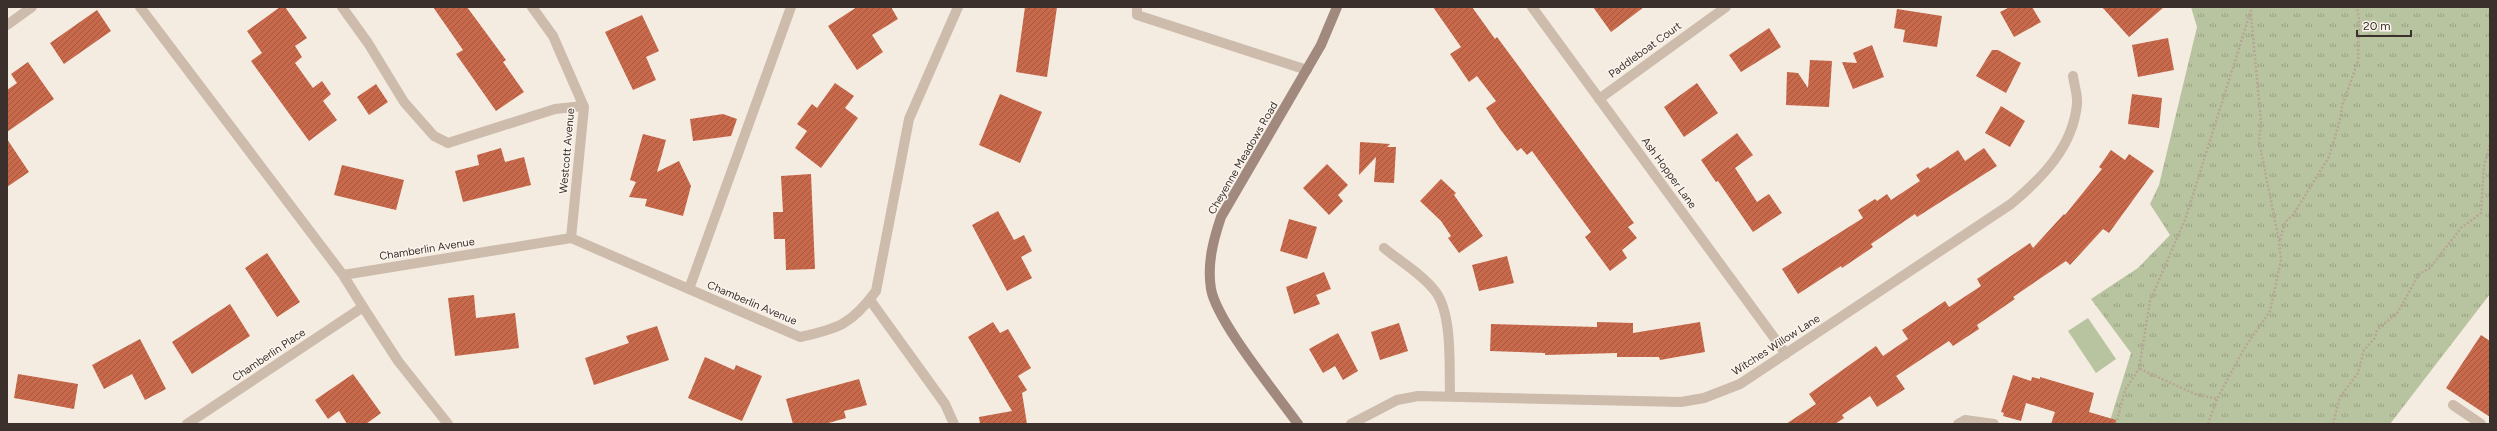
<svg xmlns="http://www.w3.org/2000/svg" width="2497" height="431" font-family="Figtree,sans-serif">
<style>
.grass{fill:url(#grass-tufts)}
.green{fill:#b8c4a0}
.building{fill:url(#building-hatch)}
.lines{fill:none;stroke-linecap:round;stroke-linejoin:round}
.path{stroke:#b9a596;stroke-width:2.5;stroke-dasharray:2 2;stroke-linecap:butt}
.service{stroke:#cdbbac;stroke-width:10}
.minor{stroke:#cdbbac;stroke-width:10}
.secondary{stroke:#a18a7d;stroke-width:10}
.labels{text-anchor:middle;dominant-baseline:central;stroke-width:3;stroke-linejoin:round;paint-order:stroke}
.street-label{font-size:11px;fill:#3b302b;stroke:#fbf5ee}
</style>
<defs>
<pattern id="grass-tufts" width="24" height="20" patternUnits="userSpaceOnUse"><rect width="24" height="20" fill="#b8c4a0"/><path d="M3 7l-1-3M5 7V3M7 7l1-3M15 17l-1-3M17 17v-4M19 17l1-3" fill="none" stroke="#97a083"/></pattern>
<pattern id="building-hatch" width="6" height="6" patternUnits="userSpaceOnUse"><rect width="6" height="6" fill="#c8694b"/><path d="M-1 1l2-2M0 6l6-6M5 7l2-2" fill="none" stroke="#a4573f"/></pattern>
</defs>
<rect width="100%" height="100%" fill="#f4ebe1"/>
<path class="grass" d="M2191,7h299v287l-100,130h-281l22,-71 -40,-54 47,-31 32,-33 -20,-31 9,-19 38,-158z"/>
<path class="green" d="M2088,318l28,41 -20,14 -28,-42z"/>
<path class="building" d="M280,7h5l22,31 -12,8 7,11 -7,6 18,25 9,-7 9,13 -8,7 14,19 -28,21 -58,-80 11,-8 -15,-22z
M433,7h34l39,53 -3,2 21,30 -28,19 -40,-57 7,-4z
M857,7h34l7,12 -26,16 11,17 -26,18 -29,-44z
M1025,7h32l-10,70 -31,-5z
M1433,7h39l23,32 2,-2 137,186 -6,4 9,11 -15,12 5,8 -17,13 -25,-34 6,-5 -59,-81 -5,4 -6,-7 -4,3 -17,-22 -14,-21 10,-7 -19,-25 -8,6 -19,-28 11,-7z
M1593,7h51l-33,25z
M2010,7h22l9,15 -27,15 -14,-25z
M2102,7h62l-35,30z
M1897,9l45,7 -5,31 -34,-5 2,-12 -11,-2z
M97,10l14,21 -47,33 -14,-21z
M642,15l17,36 -13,6 10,23 -23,10 -28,-58z
M1769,28l12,19 -40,25 -12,-17z
M2168,38l6,32 -36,7 -6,-32z
M1872,45l12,32 -31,12 -11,-27 15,1 -4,-10z
M1992,50h6l23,13 -15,30 -30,-17z
M1810,60l22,1 -3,46 -43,-2 1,-33 11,1 10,15z
M28,62l26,37 -47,33v-42l10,-7 -6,-9z
M835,83l19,13 -9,12 13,10 -37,50 -26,-20 12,-17 -10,-7 15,-20 5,4z
M1697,83l21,30 -34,24 -20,-30z
M376,84l12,18 -19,13 -12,-18z
M1000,94l42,18 -22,51 -41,-18z
M2132,94l30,4 -3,30 -31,-4z
M2001,106l24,15 -15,26 -25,-14z
M723,114l14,5 -6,17 -38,5 -3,-22z
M1737,133l16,22 -18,13 22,34 12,-8 13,19 -29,19 -35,-51 -2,1 -15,-22z
M643,134l23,6 -9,32 22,-11 12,25 -8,30 -38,-10 2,-7 -18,-2 7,-15 -6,-2z
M7,139l22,33 -22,15z
M1360,142l30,2 -3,3h9l-2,36 -20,-1 2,-25 -17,18z
M501,148l4,14 19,-5 7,28 -68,17 -8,-31 24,-6 -2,-10z
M1984,148l13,18 -80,51 -2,-3 -44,30 2,3 -31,21 -1,-2 -43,28 -16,-25 81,-51 -5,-8 17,-11 2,2 10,-7 4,6 29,-19 -4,-6 12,-8 2,2 28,-19 7,11z
M2111,150l14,10 4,-6 25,17 -45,62 -6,-4 -33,36 -4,-4 -53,36 2,2 -38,26 2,4 -26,17 -4,-5 -53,35 9,13 -28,18 -7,-11 -28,19 2,3 -9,6h-49l30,-20 -7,-10 46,-33 21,-15 7,10 25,-17 -6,-9 43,-29 4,6 32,-21 -4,-7 53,-36 3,5 31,-34 1,1 37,-46 -3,-2z
M1327,164l21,21 -10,10 5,6 -14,14 -26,-27z
M342,165l62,15 -8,30 -62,-15z
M811,174l4,95 -29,1 -1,-31h-11l-1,-27h10l-2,-36z
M1441,179l15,14 -2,2 29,41 -24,17 -11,-15 3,-2 -10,-15 -21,-20z
M998,211l16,29 10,-5 8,16 -11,6 11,21 -25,13 -35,-66z
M1289,219l28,8 -10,32 -27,-8z
M267,253l33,49 -23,15 -32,-49z
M1507,256l7,27 -35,8 -7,-26z
M1324,272l7,17 -15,6 4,9 -26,10 -8,-27z
M474,295l2,23 39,-5 4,35 -64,8 -7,-58z
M230,304l20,32 -58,38 -20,-32z
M993,322l7,11 8,-4 23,39 -13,8 9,14 -5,3 5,31h-47l-1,-7 33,-6 -44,-74z
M1597,322l36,1v10l67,-11 5,30 -45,8 -1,-3h-42v-4l-72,2v-2l-55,-2 1,-27 106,3z
M1399,323l9,28 -28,9 -9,-28z
M657,326l12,34 -75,25 -9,-27 44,-15 -3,-7z
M1338,333l20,38 -15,9 -8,-14 -12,7 -14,-24z
M2481,335l9,6v76l-44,-29z
M140,339l26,50 -21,11 -13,-26 -28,15 -12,-24z
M705,357l29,13 2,-5 26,11 -20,45 -54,-23z
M18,374l60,10 -4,25 -60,-11z
M353,374l28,39 -15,11h-19l-8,-13 -11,8 -13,-19z
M2013,375l18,6 1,-4 8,2v-2l54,16 -5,19 27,8v4h-65l4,-12 -29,-9 -5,18 -18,-5 1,-3 -3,-1z
M859,379l8,26 -23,6 2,7 -21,6h-32l-7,-25z"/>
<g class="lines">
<path class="path" d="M2280,240l5,-18 8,-7 36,-58 11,-37 2,-14 16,-45 1,-42 -2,-12
M2140,369l55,25 22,5
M2116,424l9,-34 14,-21 11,-68 36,-84 66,-210
M2208,424l9,-25 27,-50 26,-38 11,-51 -2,-19 -20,-100 2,-19 -10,-107
M2333,424l7,-27 18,-24 6,-23 11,-12 2,-8 21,-18 21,-38 11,-6 31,-40 20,-15 3,-47 6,-22"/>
<path class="service" d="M342,7l26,36 36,59 30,34 14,7 107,-34 28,-3
M689,289l102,-282
M870,300l75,104 9,20
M363,307l35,54 50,63
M2453,405l28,19
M1958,424l7,-4 29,4"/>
<path class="minor" d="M140,7l203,268 20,32 -176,117
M532,7l21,29 31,71 -13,131
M1137,7v8l170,55
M1532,7l254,347
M7,25l25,-18
M1599,99l127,-92
M1384,248c17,14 38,26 51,43 18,23 14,77 15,105
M343,275l228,-37 229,99c38,-8 52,-13 76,-46l33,-172 49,-112
M1351,424l46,-24 21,-4 263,6 23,-4 36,-14 271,-180c31,-26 62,-57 66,-100 1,-9 -3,-19 -4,-28"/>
<path class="secondary" d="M1298,424c-22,-31 -81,-102 -87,-135 -4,-25 2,-48 10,-72l100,-172 16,-38"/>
</g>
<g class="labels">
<g class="street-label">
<text transform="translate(1645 50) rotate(-36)">Paddleboat Court</text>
<text transform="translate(567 151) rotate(-85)">Westcott Avenue</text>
<text transform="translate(1243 158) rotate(-60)">Cheyenne Meadows Road</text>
<text transform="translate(1669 173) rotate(54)">Ash Hopper Lane</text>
<text transform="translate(427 249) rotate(-9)">Chamberlin Avenue</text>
<text transform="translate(752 303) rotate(23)">Chamberlin Avenue</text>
<text transform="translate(1776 345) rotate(-33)">Witches Willow Lane</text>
<text transform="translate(269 355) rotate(-34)">Chamberlin Place</text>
</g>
</g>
<rect width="2497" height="431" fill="none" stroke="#3b302b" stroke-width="16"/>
<path d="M2357 30v6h54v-6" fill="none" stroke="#3b302b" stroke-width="2"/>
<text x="2363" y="30" font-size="12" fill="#3b302b" stroke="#fbf5ee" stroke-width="3" paint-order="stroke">20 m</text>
</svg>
